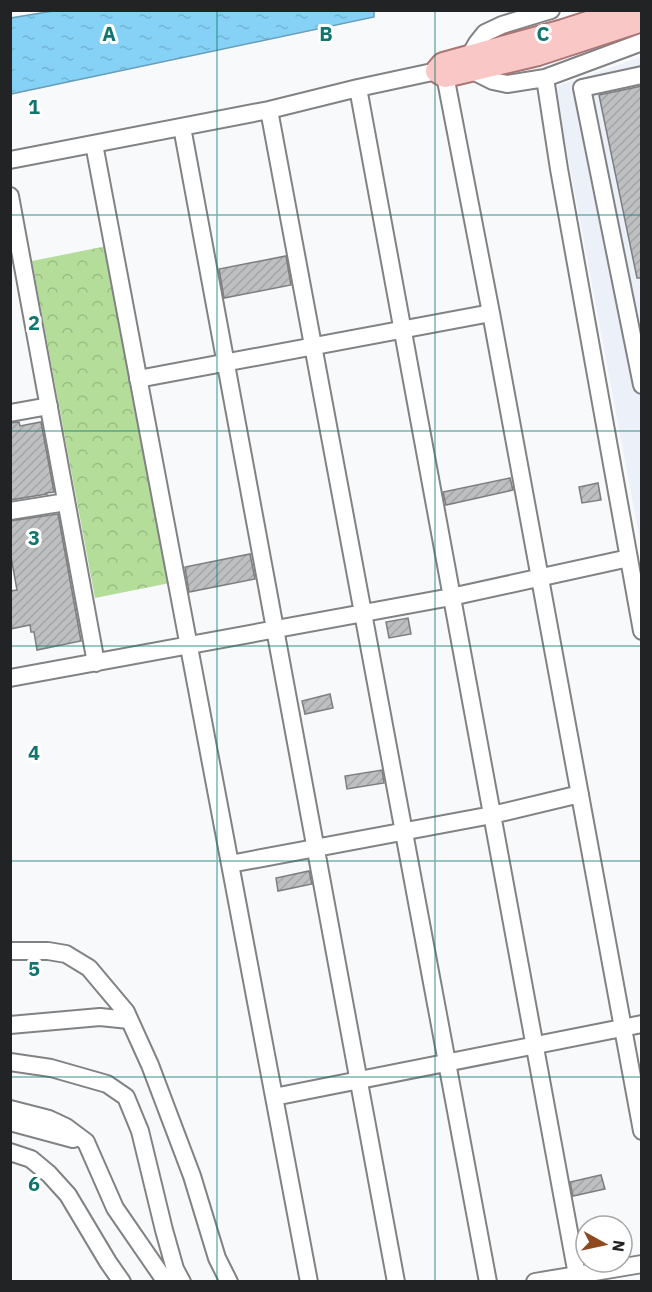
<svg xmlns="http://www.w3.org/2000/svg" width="652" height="1292" font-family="'IBM Plex Sans',sans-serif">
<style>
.built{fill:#ebf0f9}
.park{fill:url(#park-crowns)}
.water{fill:url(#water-ripples);stroke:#689eb7;stroke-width:1.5}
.building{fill:url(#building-hatch);stroke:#7d7e80;stroke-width:1.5}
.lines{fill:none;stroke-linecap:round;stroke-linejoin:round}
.minor-casing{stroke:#818284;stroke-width:20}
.major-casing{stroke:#aa7575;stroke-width:26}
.minor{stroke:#fff;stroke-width:16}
.major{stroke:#f8c7c6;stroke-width:22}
.grid{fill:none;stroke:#0f766e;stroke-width:1.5;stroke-opacity:0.55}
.grid-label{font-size:20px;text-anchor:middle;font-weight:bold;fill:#0f766e;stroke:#fff;stroke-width:6;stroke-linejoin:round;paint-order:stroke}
</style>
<defs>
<pattern id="park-crowns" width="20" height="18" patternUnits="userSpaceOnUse" patternTransform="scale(1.5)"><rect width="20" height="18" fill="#b4dd99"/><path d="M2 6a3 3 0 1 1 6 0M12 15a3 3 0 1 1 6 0" fill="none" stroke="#9abd84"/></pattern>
<pattern id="water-ripples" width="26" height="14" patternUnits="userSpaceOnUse" patternTransform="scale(1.5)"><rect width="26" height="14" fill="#86d2f6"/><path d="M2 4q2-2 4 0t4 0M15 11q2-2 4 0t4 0" fill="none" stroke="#73b4d3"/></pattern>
<pattern id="building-hatch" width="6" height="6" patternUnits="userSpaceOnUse" patternTransform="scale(1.5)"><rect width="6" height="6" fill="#bebfc1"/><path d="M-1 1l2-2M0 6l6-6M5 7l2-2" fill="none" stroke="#a3a4a6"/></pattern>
</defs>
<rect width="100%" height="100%" fill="#f8f9fb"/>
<path class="built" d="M641,57v489l-86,-459z"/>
<path class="park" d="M107,246l63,337 -75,15 -63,-337z"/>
<path class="water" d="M53,11l321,-1v7l-363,77v-76z"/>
<path class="building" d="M642,86v192h-5l-38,-183z
M286,256l5,29 -67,13 -5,-29z
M19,422l1,4 21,-4 13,70 -8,1 1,1 -37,6v-77z
M510,478l3,12 -67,15 -3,-13z
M598,483l3,17 -19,3 -3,-16z
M58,514l23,127 -44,9 -3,-18h-3l-1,-7 -20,4v-38l7,-1 -7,-39v-30z
M250,554l5,25 -66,13 -4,-25z
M408,618l3,16 -22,4 -3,-16z
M330,694l3,14 -28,6 -3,-13z
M382,770l2,13 -37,6 -2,-13z
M309,871l3,13 -34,7 -2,-13z
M601,1175l4,14 -32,7 -3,-14z"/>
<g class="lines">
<g class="minor-casing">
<path id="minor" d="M469,57l8,-14 8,-10 17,-8 49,-15
M443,65l48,248 151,818
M471,70l22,11 14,3 38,-6 97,-36
M642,75l-60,13 60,297
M545,78l14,91 83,462
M358,88l219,1187
M269,110l219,1172
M182,127l214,1155
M94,144l215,1138
M10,160l259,-50 89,-22 79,-17
M10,196l86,467
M138,379l353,-66
M10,413l39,-7
M10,511l56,-9
M10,678l441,-81 178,-39
M230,864l262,-49 88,-21
M10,951h38l18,3 23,14 37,44 24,53 42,111 25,82 12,24
M10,1025l90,-8 29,3
M10,1062l41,6 56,16 19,13 14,34 24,99 11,39 7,13
M274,1097l368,-73
M10,1109l39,10 17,8 20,15 29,66 51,74
M10,1122l63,17
M10,1152l21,7 18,15 19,21 40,67 14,20
M535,1282l107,-18"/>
</g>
<g class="major-casing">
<path id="major" d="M628,10l-65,21 -120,33 -6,7 8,5 93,-22 104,-34"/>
</g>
<use href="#minor" class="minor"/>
<use href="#major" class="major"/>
</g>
<path class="grid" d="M217,10v1272M435,10v1272M10,215h632M10,431h632M10,646h632M10,861h632M10,1077h632"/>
<g class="grid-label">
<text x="109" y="41">A</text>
<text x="326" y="41">B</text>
<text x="543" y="41">C</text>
<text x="34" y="114">1</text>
<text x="34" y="330">2</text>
<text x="34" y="545">3</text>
<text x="34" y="760">4</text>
<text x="34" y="976">5</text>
<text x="34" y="1191">6</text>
</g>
<rect width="652" height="1292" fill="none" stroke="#222324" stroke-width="24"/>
<g transform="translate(604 1244) rotate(98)"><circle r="28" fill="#ffffff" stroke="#a7a7a7" stroke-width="1.5"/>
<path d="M0-4.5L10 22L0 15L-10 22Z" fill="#8e491e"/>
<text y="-9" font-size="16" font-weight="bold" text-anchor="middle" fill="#222324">N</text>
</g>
</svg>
